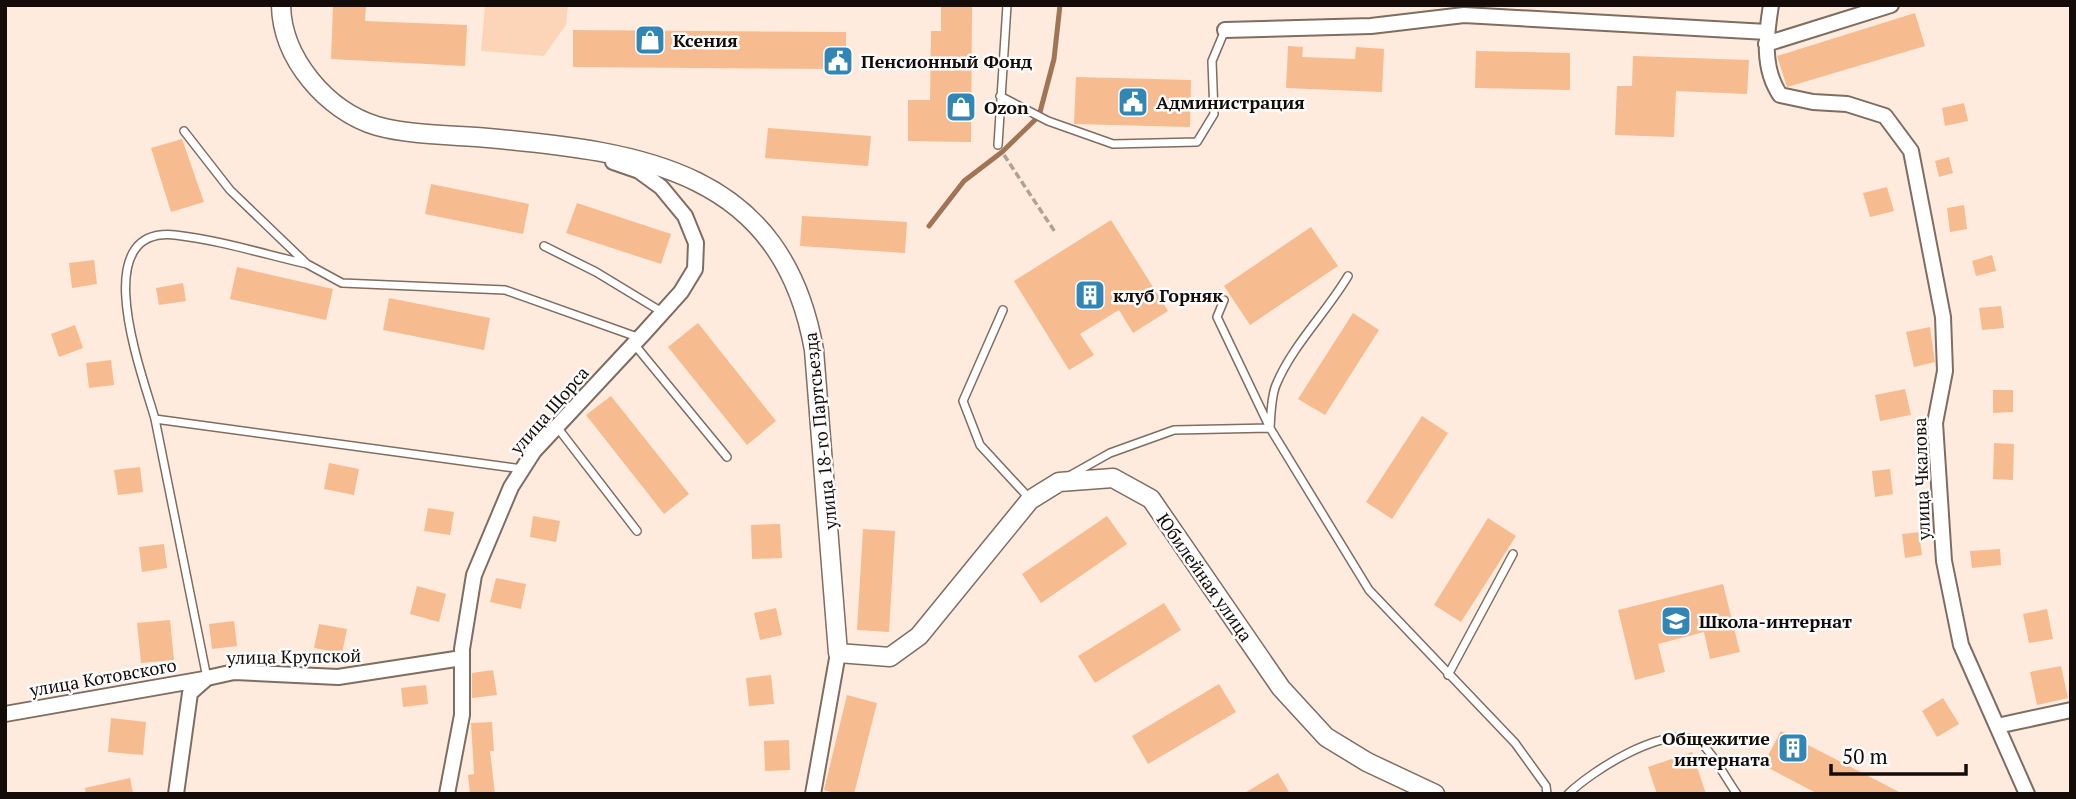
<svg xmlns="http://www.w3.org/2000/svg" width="2076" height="799" font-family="'PT Serif',serif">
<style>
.green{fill:#fcd5b8}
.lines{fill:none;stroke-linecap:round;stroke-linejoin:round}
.stream{stroke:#a07556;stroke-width:5}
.building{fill:#f6bb8f}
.service-casing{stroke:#7e6d60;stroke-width:10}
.minor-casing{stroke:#7e6d60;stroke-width:18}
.tertiary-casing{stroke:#7e6d60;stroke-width:21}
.path{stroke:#b0a095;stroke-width:3.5;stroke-dasharray:7 3.5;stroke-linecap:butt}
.service{stroke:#fff;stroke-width:7}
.minor{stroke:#fff;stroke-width:14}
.tertiary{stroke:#fff;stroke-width:18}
.labels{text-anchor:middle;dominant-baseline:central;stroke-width:5;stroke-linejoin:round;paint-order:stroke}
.poi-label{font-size:18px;font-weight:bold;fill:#130c08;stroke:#fcfcfc;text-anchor:start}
.street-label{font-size:18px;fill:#130c08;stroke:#fcfcfc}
</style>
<rect width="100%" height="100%" fill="#ffebdd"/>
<path class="green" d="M485,5h83l-2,20 -22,31 -63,-5z"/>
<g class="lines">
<path class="stream" d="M929,226l35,-45 38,-29 37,-36 15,-57 6,-54"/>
</g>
<path class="building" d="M333,5h33l-1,16 102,4 -2,41 -134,-7z
M941,5h31l-1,137 -63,-1v-41h22l1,-69h10z
M1915,13l10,33 -138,41 -10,-31z
M573,30l273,2v37l-273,-2z
M1288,46l15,1 -1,10 53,2 1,-12 28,2 -2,43 -96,-4z
M1476,51l94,2v37l-95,-2z
M1633,56l116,4 -2,34 -71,-3 -2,46 -59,-2 2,-49h15z
M1076,77l115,3 -1,47 -116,-3z
M1964,103l4,18 -23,5 -3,-18z
M768,128l103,8 -3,30 -103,-8z
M182,139l22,63 -33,10 -20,-64z
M1949,157l4,16 -14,4 -4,-16z
M431,184l98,20 -6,30 -98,-20z
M1887,187l7,24 -24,6 -7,-24z
M577,203l94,31 -10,30 -95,-31z
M1964,205l3,24 -17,3 -3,-24z
M802,216l105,6 -2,31 -105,-7z
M1111,220l57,91 -35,22 -14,-23 -39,24 14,21 -25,15 -55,-89z
M1311,227l27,39 -88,59 -26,-39z
M1992,255l4,16 -20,5 -4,-15z
M94,260l3,24 -25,4 -3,-25z
M237,267l96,22 -7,31 -96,-21z
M183,283l3,18 -27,4 -3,-17z
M389,298l101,20 -6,32 -101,-20z
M2001,306l3,22 -22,2 -3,-22z
M1353,313l26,17 -54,85 -27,-16z
M698,323l78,98 -29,24 -79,-98z
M75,325l8,23 -24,9 -8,-23z
M1930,327l5,35 -21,5 -8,-35z
M111,360l3,25 -25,3 -3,-25z
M1905,389l6,26 -31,6 -5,-26z
M1993,390h20v22l-20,1z
M611,396l78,98 -25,20 -78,-99z
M1422,416l26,17 -56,86 -26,-17z
M1994,443l20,1 -1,36 -20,-1z
M329,463l30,6 -5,26 -30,-6z
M140,467l3,25 -25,3 -4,-25z
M1890,469l3,25 -18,3 -3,-26z
M428,508l26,4 -4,23 -26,-4z
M533,516l27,5 -4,21 -26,-5z
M1107,516l20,28 -86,59 -19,-29z
M1488,518l28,18 -55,86 -27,-17z
M780,524l2,34 -30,1 -1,-34z
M863,529l32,2 -6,101 -32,-2z
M1919,532l3,23 -17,3 -3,-24z
M164,544l3,24 -25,4 -3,-25z
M2000,549l1,16 -29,3 -2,-17z
M496,578l30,6 -5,25 -31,-7z
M1723,584l17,68 -30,7 -6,-27 -46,12 7,28 -30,8 -17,-70z
M417,586l29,8 -7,28 -29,-8z
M1164,603l17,27 -86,53 -17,-27z
M776,608l6,27 -22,5 -6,-27z
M2047,609l6,30 -24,4 -6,-29z
M170,620l4,40 -33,3 -4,-40z
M234,621l3,25 -25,3 -3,-25z
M319,624l28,5 -5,24 -28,-5z
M2061,666l7,32 -31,7 -7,-33z
M493,670l4,25 -25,3v-25z
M771,675l3,29 -25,2 -3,-28z
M1219,684l17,28 -88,52 -16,-28z
M426,685l2,19 -25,3 -2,-19z
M847,695l30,8 -23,91h-15l-15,-4z
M1943,698l16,26 -22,13 -15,-26z
M111,718l35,4 -3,33 -35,-3z
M492,722l2,29h-4l5,43h-25l-2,-19 6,-1 -3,-51z
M1781,731l122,63h-85l-55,-29z
M789,740l1,30 -25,1 -1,-30z
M1692,752l14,42h-49l-9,-27z
M1278,773l12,21h-47z
M130,778l3,16h-47l-1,-6z"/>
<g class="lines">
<g class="service-casing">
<path id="service" d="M1000,96l48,25 65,23 84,-2 17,-28 -2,-53 13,-31
M184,131l46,59 77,74 35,19 163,7 135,48
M998,145l9,-140
M544,246l52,26 66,40
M307,264c-43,-10 -88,-24 -132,-29 -90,-9 -32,141 -20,184l367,50
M1224,300l-7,17 53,111 99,162 146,153 31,43 1,8
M1003,310l-40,91 17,44 50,54
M634,344l93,113
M155,419l52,259
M557,427l80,104
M1069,476l41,-23 64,-23 96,-2c1,-14 1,-31 6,-43 16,-39 50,-72 72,-109
M1448,675l65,-121
M1568,794c24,-23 97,-71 131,-52 11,6 29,40 38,52"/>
</g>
<g class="minor-casing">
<path id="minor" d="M1771,5c-5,31 -9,63 9,90l33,7 34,2 38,12 26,35 32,166 2,54 -10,52 9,138 17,84 66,149
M1225,30l146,-4 93,-11 303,17
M1766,44l125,-39
M5,714l199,-35
M1997,726l74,-16
M176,794l14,-101 17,-15 27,-6 104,5 124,-19
M447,794l15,-79v-66l12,-74 37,-88 23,-36 111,-119 36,-40 14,-23 1,-26 -11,-27 -24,-29 -22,-16 -26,-9
M813,794l25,-141"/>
</g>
<g class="tertiary-casing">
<path id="tertiary" d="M281,5c1,54 46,106 96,121 32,9 77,9 111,12 154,14 294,32 326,212l24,303 52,4 29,-21 111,-136 29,-18 54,-4 38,21 130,189 45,49 41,25 68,32"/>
</g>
<path class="path" d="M1004,155l51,77"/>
<use href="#service" class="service"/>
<use href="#minor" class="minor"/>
<use href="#tertiary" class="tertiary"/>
</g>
<defs>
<g id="shop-square" transform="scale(1.575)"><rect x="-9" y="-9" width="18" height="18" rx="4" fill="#3286b6" stroke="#fcfcfc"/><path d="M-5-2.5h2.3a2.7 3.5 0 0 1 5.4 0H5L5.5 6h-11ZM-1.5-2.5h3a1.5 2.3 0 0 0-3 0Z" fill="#fff"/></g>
<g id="civic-square" transform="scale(1.575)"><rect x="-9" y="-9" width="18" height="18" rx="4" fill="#3286b6" stroke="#fcfcfc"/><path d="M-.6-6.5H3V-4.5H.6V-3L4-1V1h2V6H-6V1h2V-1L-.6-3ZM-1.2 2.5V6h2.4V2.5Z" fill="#fff"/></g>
<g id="building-square" transform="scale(1.575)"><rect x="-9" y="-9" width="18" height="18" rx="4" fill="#3286b6" stroke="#fcfcfc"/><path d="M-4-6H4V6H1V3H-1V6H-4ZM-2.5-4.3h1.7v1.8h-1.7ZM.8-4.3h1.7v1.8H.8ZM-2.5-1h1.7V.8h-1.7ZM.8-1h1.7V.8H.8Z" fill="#fff"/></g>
<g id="school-square" transform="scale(1.575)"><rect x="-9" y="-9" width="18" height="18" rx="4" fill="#3286b6" stroke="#fcfcfc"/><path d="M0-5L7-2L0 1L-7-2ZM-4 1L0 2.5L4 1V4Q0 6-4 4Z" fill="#fff"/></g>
</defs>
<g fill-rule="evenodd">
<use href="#shop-square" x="650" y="40"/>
<use href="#civic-square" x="838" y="61"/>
<use href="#civic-square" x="1133" y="102"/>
<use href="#shop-square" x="961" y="107"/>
<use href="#building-square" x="1090" y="295"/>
<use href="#school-square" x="1676" y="621"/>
<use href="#building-square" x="1793" y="748"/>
</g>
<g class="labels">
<g class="poi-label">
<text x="673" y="40">Ксения</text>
<text x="861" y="61">Пенсионный Фонд</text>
<text x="1156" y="102">Администрация</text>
<text x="984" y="107">Ozon</text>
<text x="1113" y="295">клуб Горняк</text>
<text x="1699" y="621">Школа-интернат</text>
<text x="1770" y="738" text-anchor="end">Общежитие<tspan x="1770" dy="21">интерната</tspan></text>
</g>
<g class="street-label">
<text transform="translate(549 410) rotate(-49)">улица Щорса</text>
<text transform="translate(820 431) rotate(-96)">улица 18-го Партсьезда</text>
<text transform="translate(1921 479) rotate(-92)">улица Чкалова</text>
<text transform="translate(1205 577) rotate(55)">Юбилейная улица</text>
<text transform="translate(294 656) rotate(-1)">улица Крупской</text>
<text transform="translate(103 677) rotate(-10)">улица Котовского</text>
</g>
</g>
<rect width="2076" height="799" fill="none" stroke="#130c08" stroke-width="14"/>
<path d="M1831 764v10h135v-10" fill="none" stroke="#130c08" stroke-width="3.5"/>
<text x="1842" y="764" font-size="21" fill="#130c08" stroke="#fcfcfc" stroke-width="5" paint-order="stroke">50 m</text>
</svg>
